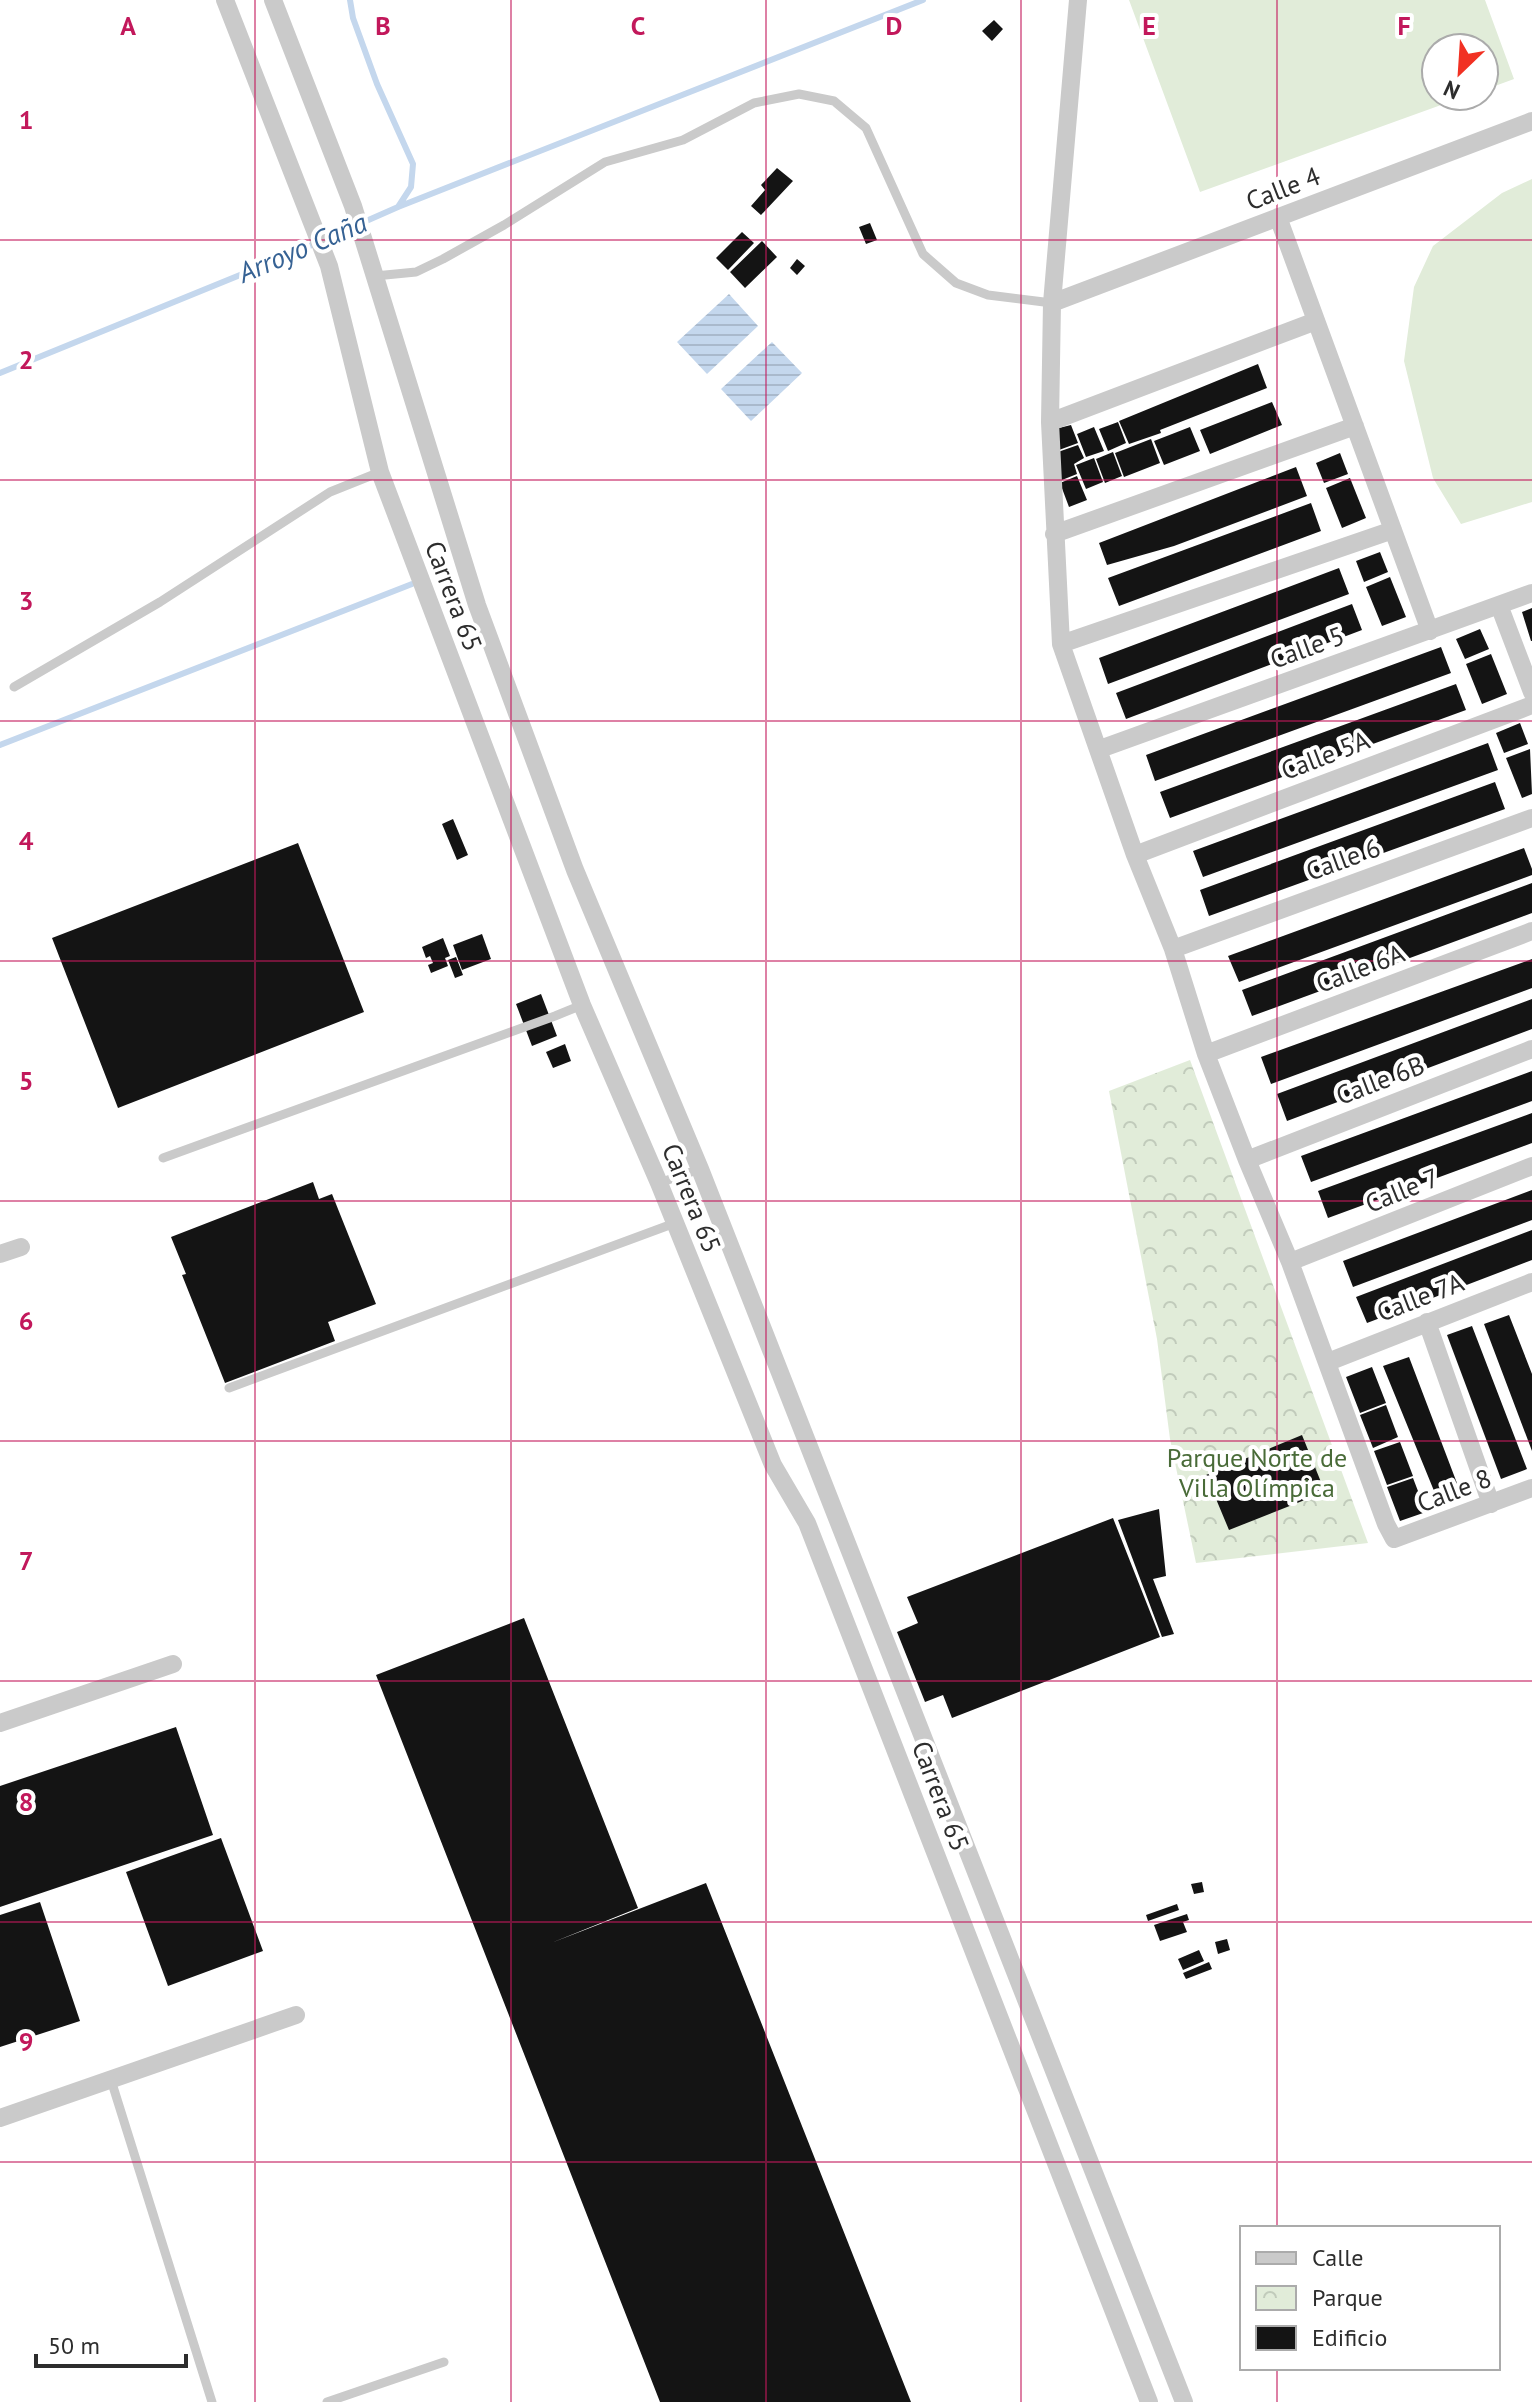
<svg xmlns="http://www.w3.org/2000/svg" width="1532" height="2402" font-family="'PT Sans',sans-serif">
<style>
.green{fill:#e1ecd9}
.park{fill:url(#park-crowns)}
.water{fill:url(#water-rules)}
.lines{fill:none;stroke-linecap:round;stroke-linejoin:round}
.stream{stroke:#c4d7ed;stroke-width:6}
.building{fill:#141414}
.lane{stroke:#cacaca;stroke-width:9}
.street{stroke:#cacaca;stroke-width:18}
.grid{fill:none;stroke:#c2185b;stroke-width:2;stroke-opacity:0.55}
.labels{text-anchor:middle;dominant-baseline:central;stroke-width:8;stroke-linejoin:round;paint-order:stroke}
.street-label{font-size:26px;fill:#2d2d2d;stroke:#fff}
.park-label{font-size:26px;fill:#496b38;stroke:#fff}
.water-label{font-size:28px;font-style:italic;fill:#366294;stroke:#fff}
.grid-label{font-size:26px;text-anchor:middle;font-weight:bold;fill:#c2185b;stroke:#fff;stroke-width:8;stroke-linejoin:round;paint-order:stroke}
</style>
<defs>
<pattern id="park-crowns" width="20" height="18" patternUnits="userSpaceOnUse" patternTransform="scale(2)"><rect width="20" height="18" fill="#e1ecd9"/><path d="M2 6a3 3 0 1 1 6 0M12 15a3 3 0 1 1 6 0" fill="none" stroke="#c1cbbb"/></pattern>
<pattern id="water-rules" width="6" height="5" patternUnits="userSpaceOnUse" patternTransform="scale(2)"><rect width="6" height="5" fill="#c4d7ed"/><path d="M0 2.5h6" fill="none" stroke="#a9b9cc"/></pattern>
</defs>
<rect width="100%" height="100%" fill="#fff"/>
<path class="green" d="M1129,0h356l29,79 -30,11v-42h-48v48h30l-266,96z
M1532,179v323l-71,22 -28,-46 -29,-117 10,-74 19,-41 69,-53z"/>
<path class="park" d="M1190,1060l178,483 -172,20 -26,-124 -13,-100 -48,-248z"/>
<path class="water" d="M729,294l29,32 -51,48 -30,-32z
M772,342l30,31 -51,48 -30,-32z"/>
<g class="lines">
<path class="stream" d="M398,207l525,-207
M0,373l289,-118 109,-48 13,-20 2,-23 -36,-80 -24,-66 -3,-18
M0,745l412,-161"/>
</g>
<path class="building" d="M994,20l9,9 -11,12 -10,-10z
M777,168l16,13 -32,34 -10,-9 14,-16 -4,-5z
M870,223l7,17 -11,4 -7,-17z
M742,232l12,11 -26,27 -12,-12z
M762,241l15,16 -32,31 -15,-16z
M797,259l8,7 -8,9 -7,-7z
M1258,364l9,24 -107,42 1,3 -32,11 -10,-23z
M1272,402l10,23 -72,29 -10,-24z
M1118,422l8,21 -18,8 -9,-22z
M1071,425l7,18 -19,7 -4,-21z
M1094,427l10,24 -18,6 -9,-23z
M1190,427l10,24 -36,14 -10,-24z
M1151,439l9,24 -36,14 -9,-24z
M1078,445l6,13 -10,6 3,10 -20,8 1,-30z
M1113,452l9,24 -17,7 -9,-24z
M1340,453l8,21 -24,9 -8,-20z
M1094,458l9,24 -17,7 -10,-24z
M1296,467l11,29 -133,50 -67,19 -8,-22z
M1077,476l10,24 -18,7 -9,-24z
M1350,478l16,40 -24,10 -16,-40z
M1311,503l10,28 -202,75 -11,-28z
M1380,552l8,20 -24,10 -8,-21z
M1339,568l10,26 -241,90 -9,-26z
M1390,577l16,40 -24,9 -16,-39z
M1352,604l10,26 -236,89 -10,-26z
M1532,608v33h-1l-9,-29z
M1480,629l9,20 -24,10 -9,-20z
M1441,647l10,26 -296,108 -9,-26z
M1491,654l16,40 -25,10 -16,-40z
M1456,684l10,26 -296,108 -10,-26z
M1520,723l8,21 -24,9 -8,-20z
M1488,743l10,27 -295,107 -10,-26z
M1530,749l2,45 -10,4 -16,-40z
M1495,782l10,27 -296,107 -9,-26z
M453,819l15,36 -11,5 -15,-36z
M298,843l66,169 -246,96 -66,-170z
M1524,848l8,21v6l-293,107 -11,-26z
M1532,883v30l-280,103 -10,-26z
M482,934l9,25 -29,11 -9,-25z
M443,938l7,18 -5,2 3,8 -17,7 -3,-8 5,-2 -3,-7 -4,2 -4,-11z
M456,957l7,18 -8,3 -7,-18z
M1532,959v29l-261,96 -10,-27z
M541,994l16,42 -25,10 -16,-42z
M1532,999v30l-245,92 -10,-27z
M565,1044l6,17 -18,7 -7,-16z
M1532,1071v30l-221,81 -10,-26z
M1532,1113v30l-204,75 -10,-27z
M313,1182l6,17 13,-5 44,110 -48,18 7,19 -110,42 -43,-108 4,-1 -15,-37z
M1532,1190v30l-179,67 -10,-26z
M1532,1230v30l-165,63 -11,-26z
M1509,1315l23,59v77l-48,-127z
M1472,1326l55,143 -26,10 -54,-144z
M1409,1357l54,142 -22,9 -58,-142z
M1372,1367l14,36 -26,10 -14,-36z
M1386,1405l12,32 -25,11 -13,-33z
M1302,1435l23,57 -96,38 -23,-55z
M1400,1442l13,34 -26,9 -13,-34z
M1413,1478l13,34 -26,9 -13,-34z
M1159,1509l7,67 -13,3 21,55 -12,3 -44,-117z
M1113,1518l47,119 -208,81 -9,-23 -18,7 -28,-70 21,-9 -11,-26z
M524,1618l114,290 -87,35 155,-60 205,519h-251l-284,-727z
M176,1727l37,108 -213,72v-121z
M221,1838l42,113 -95,35 -42,-114z
M1202,1882l2,10 -10,2 -3,-10z
M40,1902l40,119 -80,26v-132z
M1177,1904l2,6 -31,11 -2,-6z
M1187,1914l2,6 -6,2 4,10 -27,9 -6,-16z
M1227,1939l3,11 -12,4 -3,-12z
M1199,1950l5,11 -21,9 -5,-11z
M1209,1962l3,7 -26,10 -3,-6z"/>
<g class="lines">
<path class="lane" d="M375,276l41,-4 27,-13 61,-34 101,-63 78,-22 71,-37 45,-9 35,7 32,27 57,126 33,29 32,12 64,8
M14,687l146,-85 170,-110 50,-20
M163,1158l392,-142 27,-11
M659,1183l41,-14
M229,1388l446,-165
M111,2080l101,322
M327,2402l117,-40"/>
<path class="street" d="M225,0l104,266 51,206 202,533 77,178 114,282 34,58 342,879
M273,0l80,206 124,399 98,265 125,299 484,1233
M1078,0l-26,303 -2,119 11,222 74,211 38,94 33,105 41,106 43,102 96,262 8,15 138,-51
M1278,217l152,414
M1052,303l480,-182
M1050,422l266,-101
M1054,534l301,-108
M1499,605l33,87
M1061,644l332,-114
M1100,749l432,-156
M1135,855l397,-150
M1173,949l359,-131
M1206,1054l326,-123
M1247,1160l285,-111
M0,1254l21,-7
M1290,1262l242,-96
M1427,1322l64,182
M1328,1362l204,-80
M0,1723l173,-59
M0,2118l296,-103"/>
</g>
<path class="grid" d="M255,0v2402M511,0v2402M766,0v2402M1021,0v2402M1277,0v2228M0,240h1532M0,480h1532M0,721h1532M0,961h1532M0,1201h1532M0,1441h1532M0,1681h1532M0,1922h1532M0,2162h1532M1277,2368v34"/>
<g class="labels">
<g class="street-label">
<text transform="translate(1283 188) rotate(-21)">Calle 4</text>
<text transform="translate(454 596) rotate(69)">Carrera 65</text>
<text transform="translate(1307 647) rotate(-20)">Calle 5</text>
<text transform="translate(1325 755) rotate(-21)">Calle 5A</text>
<text transform="translate(1343 859) rotate(-20)">Calle 6</text>
<text transform="translate(1360 968) rotate(-21)">Calle 6A</text>
<text transform="translate(1380 1080) rotate(-21)">Calle 6B</text>
<text transform="translate(1402 1190) rotate(-22)">Calle 7</text>
<text transform="translate(692 1198) rotate(68)">Carrera 65</text>
<text transform="translate(1420 1297) rotate(-21)">Calle 7A</text>
<text transform="translate(1454 1490) rotate(-21)">Calle 8</text>
<text transform="translate(941 1796) rotate(69)">Carrera 65</text>
</g>
<g class="park-label">
<text x="1257" y="1457">Parque Norte de<tspan x="1257" dy="30">Villa Olímpica</tspan></text>
</g>
<g class="water-label">
<text transform="translate(302 247) rotate(-23)">Arroyo Caña</text>
</g>
</g>
<g class="grid-label">
<text x="128" y="35">A</text>
<text x="383" y="35">B</text>
<text x="638" y="35">C</text>
<text x="894" y="35">D</text>
<text x="1149" y="35">E</text>
<text x="1404" y="35">F</text>
<text x="26" y="129">1</text>
<text x="26" y="369">2</text>
<text x="26" y="610">3</text>
<text x="26" y="850">4</text>
<text x="26" y="1090">5</text>
<text x="26" y="1330">6</text>
<text x="26" y="1570">7</text>
<text x="26" y="1811">8</text>
<text x="26" y="2051">9</text>
</g>
<rect x="1240" y="2226" width="260" height="144" fill="#ffffff" stroke="#ababab" stroke-width="2"/>
<rect x="1256" y="2252" width="40" height="12" fill="#cacaca" stroke="#ababab" stroke-width="2"/>
<text x="1312" y="2266" font-size="24" fill="#2d2d2d">Calle</text>
<rect x="1256" y="2286" width="40" height="24" fill="url(#park-crowns)" stroke="#ababab" stroke-width="2"/>
<text x="1312" y="2306" font-size="24" fill="#2d2d2d">Parque</text>
<rect x="1256" y="2326" width="40" height="24" fill="#141414" stroke="#ababab" stroke-width="2"/>
<text x="1312" y="2346" font-size="24" fill="#2d2d2d">Edificio</text>
<g transform="translate(1460 72) rotate(205)"><circle r="38" fill="#ffffff" stroke="#ababab" stroke-width="2"/>
<path d="M0-6L14 30L0 20L-14 30Z" fill="#f13123"/>
<text y="-12" font-size="22" font-weight="bold" text-anchor="middle" fill="#2d2d2d">N</text>
</g>
<path d="M36 2354v12h150v-12" fill="none" stroke="#2d2d2d" stroke-width="4"/>
<text x="48" y="2354" font-size="24" fill="#2d2d2d" stroke="#ffffff" stroke-width="6" paint-order="stroke">50 m</text>
</svg>
